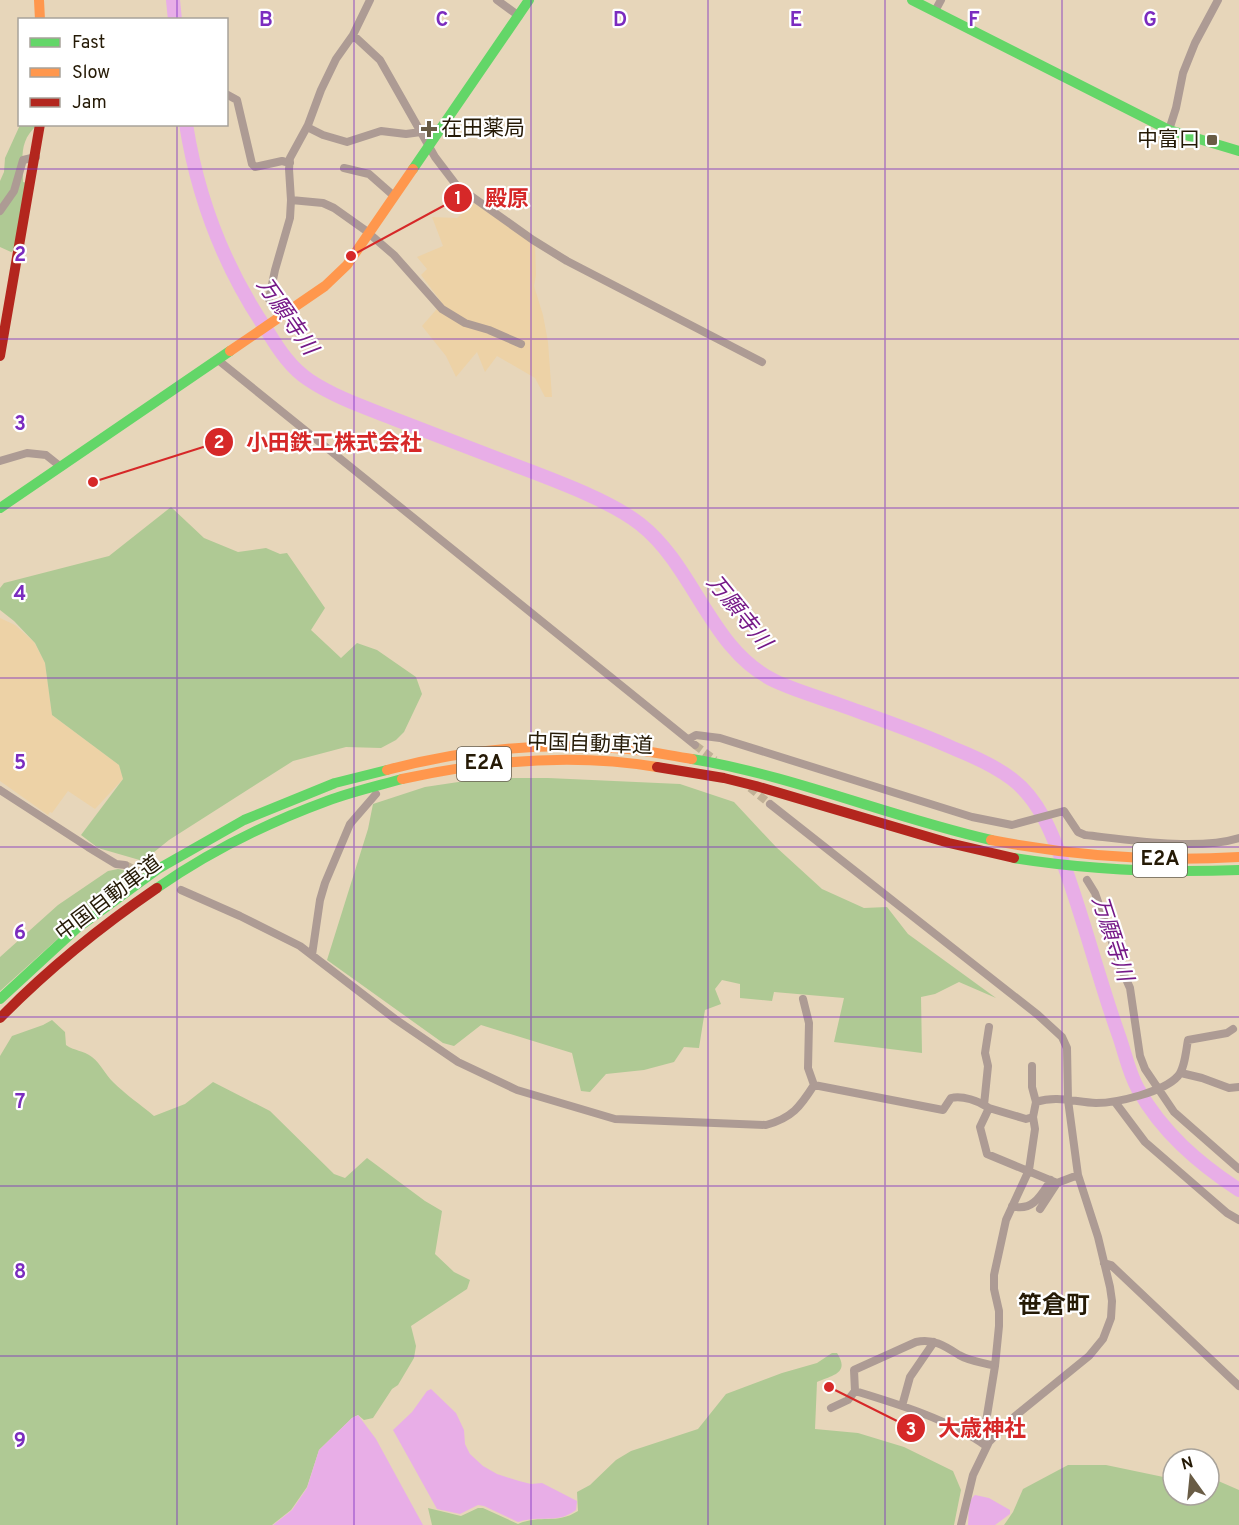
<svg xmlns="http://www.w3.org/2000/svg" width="1239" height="1525" font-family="Overpass,'Noto Sans JP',sans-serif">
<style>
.built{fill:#edd2a6}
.green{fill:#afc994}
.water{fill:#e8aee7}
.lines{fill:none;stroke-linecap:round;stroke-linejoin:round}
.river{stroke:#e8aee7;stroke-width:14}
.street-tunnel{stroke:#c0b096;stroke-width:8;stroke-dasharray:8 4;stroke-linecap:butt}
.street{stroke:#ad9b94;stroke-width:8}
.fast{stroke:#63d668;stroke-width:10}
.slow{stroke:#ff974d;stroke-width:10}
.jam{stroke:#b3261e;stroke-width:10}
.grid{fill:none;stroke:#7b2cbf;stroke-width:1.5;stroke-opacity:0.55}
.poi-dot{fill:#695c45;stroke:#fff;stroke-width:2}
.labels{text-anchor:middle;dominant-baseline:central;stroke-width:4.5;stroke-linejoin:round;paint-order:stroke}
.shield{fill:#fff;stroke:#665f51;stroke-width:1.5}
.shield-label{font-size:20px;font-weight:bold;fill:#251a06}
.poi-label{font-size:21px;fill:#251a06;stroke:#fff;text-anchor:start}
.street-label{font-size:21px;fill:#251a06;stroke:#fff}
.water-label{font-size:22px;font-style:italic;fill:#751887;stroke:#fff}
.quarter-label{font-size:24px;font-weight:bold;fill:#251a06;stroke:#fff}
.grid-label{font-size:20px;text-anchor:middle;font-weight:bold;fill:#7b2cbf;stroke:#fff;stroke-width:4.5;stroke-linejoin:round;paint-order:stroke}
.leader{fill:none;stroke:#d62828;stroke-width:2}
.callout-dot{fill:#d62828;stroke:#fff;stroke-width:2}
.mark-label{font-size:18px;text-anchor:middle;font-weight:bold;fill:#fff}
.callout-label{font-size:22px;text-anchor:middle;font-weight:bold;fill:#d62828;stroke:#fff;stroke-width:4.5;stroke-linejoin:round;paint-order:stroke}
</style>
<rect width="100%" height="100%" fill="#e7d6ba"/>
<path class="built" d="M474,203l61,41 1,31 -2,11 9,29 5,27 4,55h-7l-10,-19 -38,-22 -12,16 -8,-20 -21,25 -10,-21 -24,-30 20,-23 -21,-28 6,-6 -10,-12 26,-11 -11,-29 25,1z
M0,618l15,7 19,17 11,21 7,52 67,50 4,14 -28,30 -27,-18 -16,22 -2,-1 -2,3 -48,-34z"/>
<path class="green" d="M20,125h17c-19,17 -14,34 -14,57l4,1 -12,67 -4,2 -11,-5v-66l4,-9 1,-14z
M171,507l33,31 34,14 28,-4 14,6 7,-1 38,55 -14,22 30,28 16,-15 20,7 39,27 6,17 -18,38 -8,8 -15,8 -35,-1 -53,14 -124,79 -26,21 -45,-13 -17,-13 42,-56 -4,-14 -67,-50 -7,-52 -10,-20 -21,-22 -14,-11v-22l4,-5 105,-27z
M485,778h63l132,6 54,18 42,45 46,42 42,19 23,-1 21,27 88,64 -37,-16 -24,12 -14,3 1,56 -88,-11 10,-44 -70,-6 -2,9 -32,-3v-14l-18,-4 -7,9 6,15 -16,6 -6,38 -15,-1 -10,15 -30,8 -38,4 -16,18 -9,-1 -9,-38 -91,-28 -27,21 -11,-3 -116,-83 41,-131 5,-25 52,-17z
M118,869l12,2 3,-1 8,3 -58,43 -83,75v-34l58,-52 50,-34z
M52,1020l13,12 1,13c8,6 17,5 26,12 9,7 13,17 21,25 12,12 28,23 41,34l31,-12 28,-22 57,29 64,63 11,4 22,-20 58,43 17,10 -7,43 19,18 16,8 -3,9 -56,37 5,20 -2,12 -16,27 -6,4 -19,29 -9,2 -6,-5 -6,3 -33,32 -12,37 -16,23 -19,15h-272v-469l12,-20 31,-11z
M832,1353h5c13,20 -4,22 -20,29l-2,47 43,4 46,14 49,24 8,19 -7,35h-522l-4,-17 33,8 17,-8h5l35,16c23,-10 38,1 60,-13l-1,-19 13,-7 26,-25 15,-9 67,-22 28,-35 56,-21 35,-10z
M1068,1465h38l67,14v16h36v-15h7l23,10v35h-235l9,-13 10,-23z"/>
<path class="water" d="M431,1389l25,24 8,17 1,14 5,10 13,12 14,8 22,7 12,3 11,-1 35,18 -1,9c-20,15 -35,4 -58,12l-34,-16 -6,-1 -18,9 -23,-5 -44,-79 19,-18 15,-21z
M358,1415l18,24 47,86h-150l19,-15 15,-22 12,-38 33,-32z
M975,1495l14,3 21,12v4l-15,11h-27c1,-10 -1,-24 7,-30z"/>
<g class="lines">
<path class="river" d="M173,0l2,20
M186,124c12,76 39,145 82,208 11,18 23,36 41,48 27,18 58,28 88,40 37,14 75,29 112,43 39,15 99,36 131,61 55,43 70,126 135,157 19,9 40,15 60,22 41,15 81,28 120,46 20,8 40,17 57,30 28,21 41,57 53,89 20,55 34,112 54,168 6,17 10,37 19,53 24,43 60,74 101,101"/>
<path class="street-tunnel" d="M695,745l20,15
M750,788l20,16
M125,865l24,11"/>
<path class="street" d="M497,0l22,16
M935,11l6,-11
M353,35l27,25 55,97 22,29 76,54 34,21 195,101
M226,94l11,6 15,64 3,3 27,-6 8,2
M307,127l16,8 24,7 34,-11 25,3 15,-2
M1169,130l7,-22 7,-35 12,-30 23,-43
M344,168l25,6 25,22
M291,200l32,3 11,5 31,22 29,25 48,54 23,14 24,7 32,14
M0,211l14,-20 9,-31 13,-3
M269,299l6,-29 15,-52 1,-18 -2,-31 1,-11 18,-33 13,-35 15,-31 17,-24 17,-35
M218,360l477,385
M0,461l27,-8 19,2 15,12
M689,739l7,-4 24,3 252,79 40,8 52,-14 14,21 7,3c44,5 112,16 154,3
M0,790l88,57 28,17 9,1
M770,804l268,211 24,22 5,11 1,52 10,75 20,62 12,50 2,14 -1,17 -8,21 -14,17 -75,61 -25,25 -16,33 -12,50
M1087,880l8,13 26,75 9,20 10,68 5,13 29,43 65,57
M181,890l59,26 60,30 95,73 63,43 59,28 98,29 151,6c26,-7 34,-18 48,-40l-6,-17 1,-45 -6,-24
M312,955l8,-55 5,-17 25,-59 26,-30
M1032,1066v21l4,15
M1181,1073l21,5 27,10 10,-1
M814,1085l129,25 8,-12c11,-3 28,3 38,10l37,11 7,-2
M1115,1102l30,40 82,71 12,7
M984,1105l4,-39 -3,-13 4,-26
M989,1108l-9,19 7,27 70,29 21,-8
M1012,1206c21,6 29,-11 39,-26
M1040,1209l17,-26
M1104,1263l7,2 128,121
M902,1406l8,-29 24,-35
M831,1408l17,-8 7,-9
M989,1442l-5,-8 11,-68 4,-40v-15l-5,-22v-14l12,-55 23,-50 6,-41 -2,-12 3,-15c21,-7 39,0 60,1 21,0 68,-11 82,-27 7,-8 8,-26 10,-36l39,-7 6,-4
M986,1446c-36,-26 -88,-42 -131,-55l-1,-21 62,-28c17,-4 29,4 43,13 10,6 25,8 36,11"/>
<path class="fast" d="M912,0l257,130 70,21
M413,169l116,-169
M0,508l230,-157
M692,759c102,17 198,58 299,81
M1014,858c75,12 149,15 225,12
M157,888c52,-36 110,-65 170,-87 24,-9 50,-15 75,-22
M0,999l76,-70 82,-60 86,-49 91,-37 52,-13"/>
<path class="slow" d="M39,0l1,20
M230,351l95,-65 22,-21 66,-96
M387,770c78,-21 161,-28 241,-21 22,2 43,7 64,10
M402,779c82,-18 172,-26 255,-12
M991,840c82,16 164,22 248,17"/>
<path class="jam" d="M0,356l40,-232
M657,767l67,11 32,8 193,57 65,15
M0,1018c48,-49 100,-91 157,-130"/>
</g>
<path class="grid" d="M177,0v20M354,0v1525M531,0v1525M708,0v1525M885,0v1525M1062,0v1525M177,124v1401M0,169h1239M0,339h1239M0,508h1239M0,678h1239M0,847h1239M0,1017h1239M0,1186h1239M0,1356h1239"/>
<g class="poi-dot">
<path d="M426 120h6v6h6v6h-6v6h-6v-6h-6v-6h6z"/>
<rect x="1206" y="134" width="12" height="12" rx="3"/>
</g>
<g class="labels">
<g class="shield">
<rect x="457" y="747" width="54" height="34" rx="4.5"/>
<rect x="1133" y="843" width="54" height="34" rx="4.5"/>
</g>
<g class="shield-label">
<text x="484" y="764">E2A</text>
<text x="1160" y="860">E2A</text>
</g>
<g class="poi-label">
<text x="441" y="129">在田薬局</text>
<text x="1200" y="140" text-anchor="end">中富口</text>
</g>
<g class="street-label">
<text transform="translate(590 745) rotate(2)">中国自動車道</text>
<text transform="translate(109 899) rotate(-37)">中国自動車道</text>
</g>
<g class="water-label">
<text transform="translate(286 317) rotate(55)">万願寺川</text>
<text transform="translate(738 613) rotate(51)">万願寺川</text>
<text transform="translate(1111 939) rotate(72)">万願寺川</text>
</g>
<g class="quarter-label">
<text x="1054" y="1307">笹倉町</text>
</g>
</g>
<g class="grid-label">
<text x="266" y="26">B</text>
<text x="442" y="26">C</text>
<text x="620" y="26">D</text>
<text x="796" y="26">E</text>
<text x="974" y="26">F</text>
<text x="1150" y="26">G</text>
<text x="20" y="261">2</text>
<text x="20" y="430">3</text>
<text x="20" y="600">4</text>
<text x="20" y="769">5</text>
<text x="20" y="939">6</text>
<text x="20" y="1108">7</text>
<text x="20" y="1278">8</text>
<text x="20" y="1447">9</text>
</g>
<path class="leader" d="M351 256L458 198M93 482L219 442M829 1387L911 1428"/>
<g class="callout-dot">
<circle cx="351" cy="256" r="6"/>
<circle cx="93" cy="482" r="6"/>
<circle cx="829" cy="1387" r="6"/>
<circle cx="458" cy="198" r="15"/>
<circle cx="219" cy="442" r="15"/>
<circle cx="911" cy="1428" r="15"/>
</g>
<g class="mark-label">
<text x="458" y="204">1</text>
<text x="219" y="448">2</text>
<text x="911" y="1435">3</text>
</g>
<g class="callout-label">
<text x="507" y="206">殿原</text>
<text x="334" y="450">小田鉄工株式会社</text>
<text x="982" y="1436">大歳神社</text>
</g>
<rect x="18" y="18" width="210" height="108" fill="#ffffff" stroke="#a8a39b" stroke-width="1.5"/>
<rect x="30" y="38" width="30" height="9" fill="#63d668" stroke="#a8a39b" stroke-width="1.5"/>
<text x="72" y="48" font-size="18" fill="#251a06">Fast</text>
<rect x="30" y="68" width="30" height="9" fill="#ff974d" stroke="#a8a39b" stroke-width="1.5"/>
<text x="72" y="78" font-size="18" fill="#251a06">Slow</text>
<rect x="30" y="98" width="30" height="9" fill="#b3261e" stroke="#a8a39b" stroke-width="1.5"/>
<text x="72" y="108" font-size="18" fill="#251a06">Jam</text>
<g transform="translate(1191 1477) rotate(345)"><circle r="28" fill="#ffffff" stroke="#a8a39b" stroke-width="1.5"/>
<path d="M0-4.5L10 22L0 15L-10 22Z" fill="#695c45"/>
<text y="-9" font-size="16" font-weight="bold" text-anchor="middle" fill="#251a06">N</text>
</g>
</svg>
